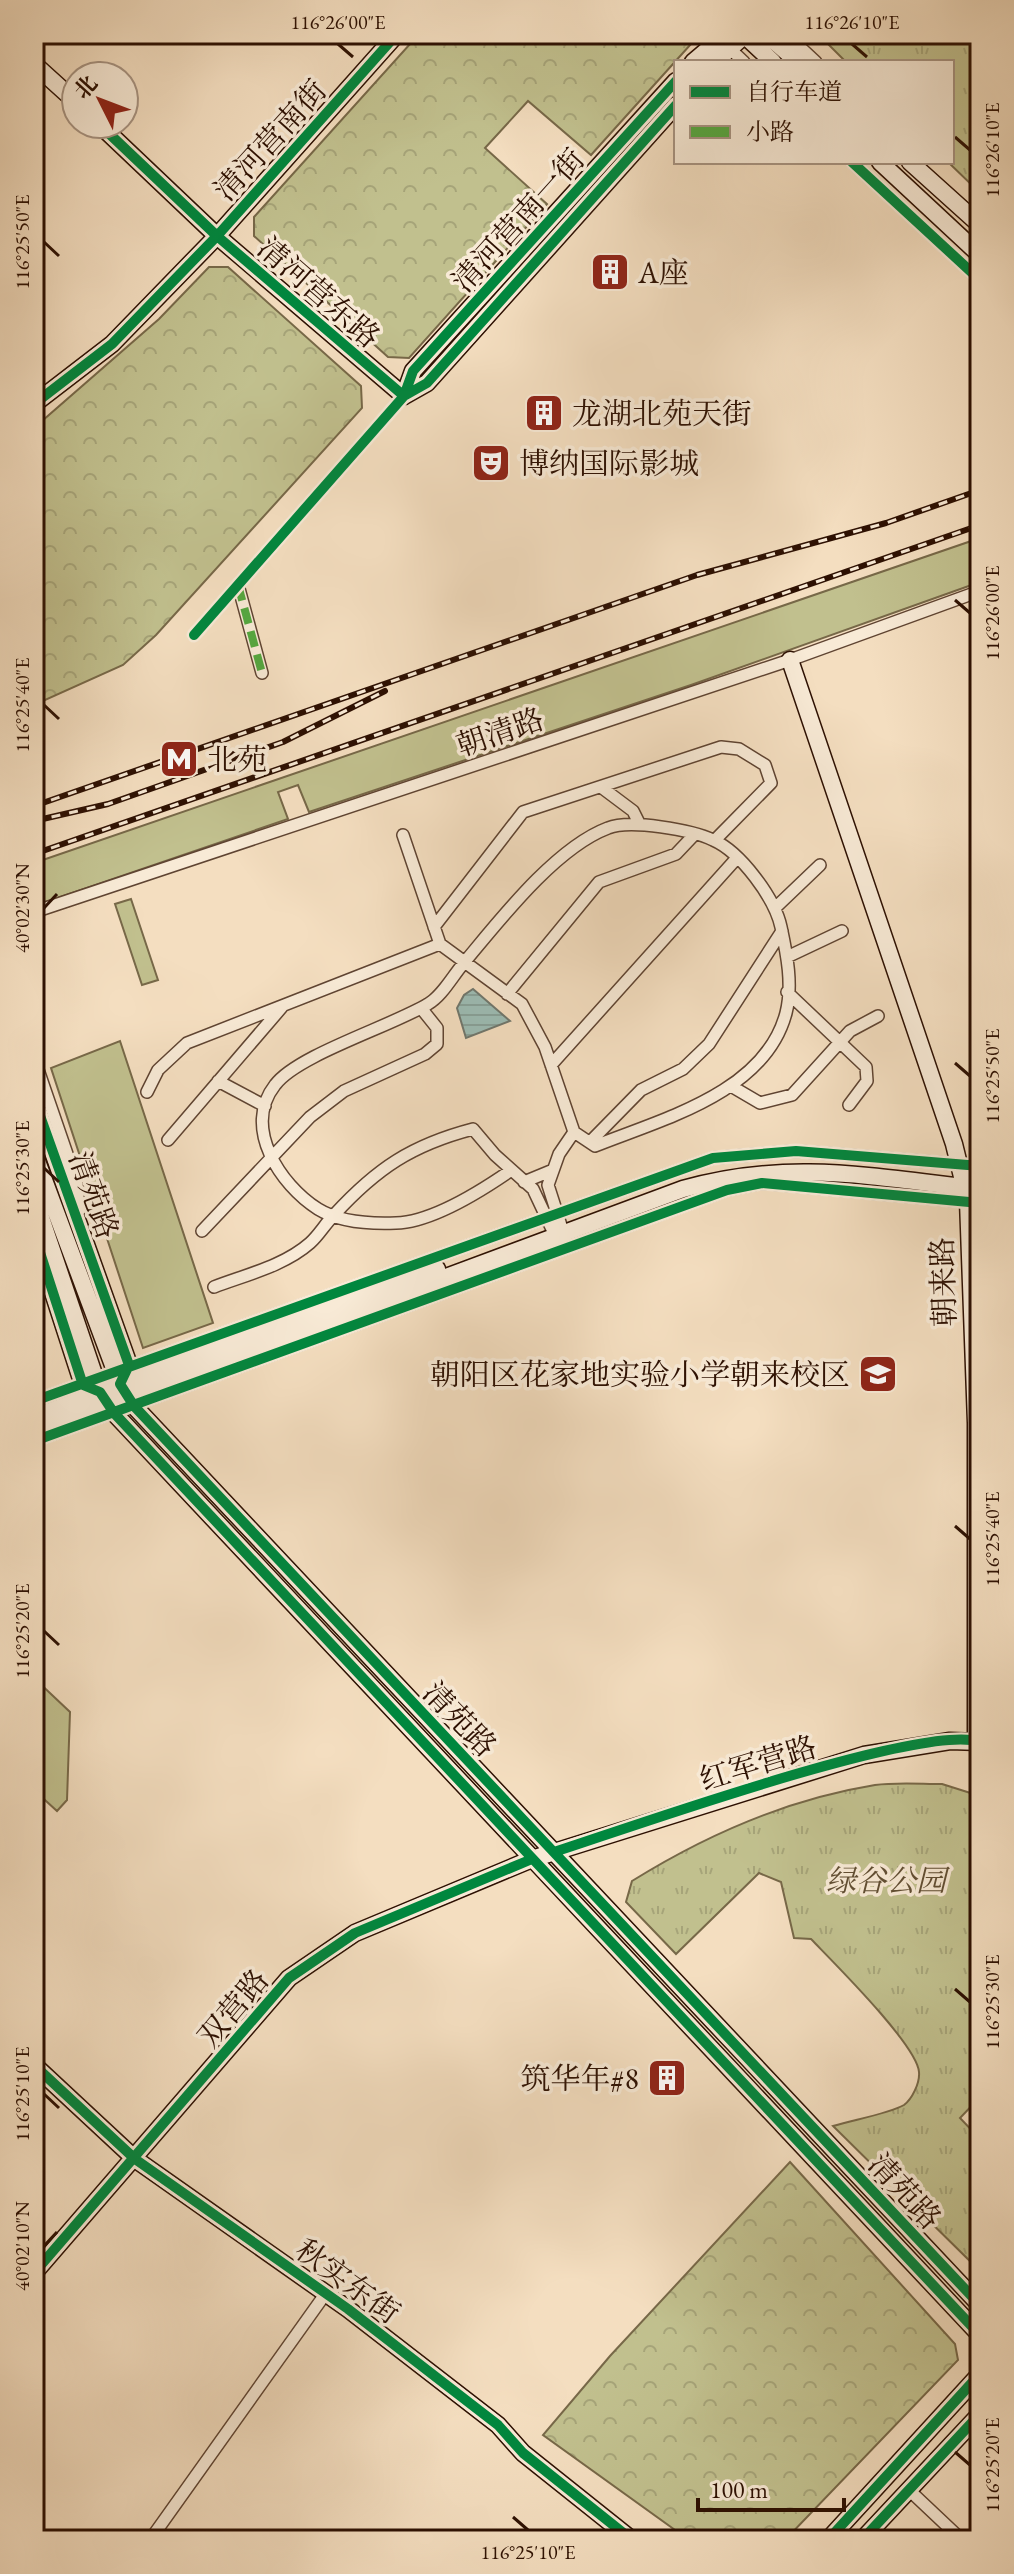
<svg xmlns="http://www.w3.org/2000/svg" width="1014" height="2574" font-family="'EB Garamond','Noto Serif SC',serif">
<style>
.green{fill:#c1c08e;stroke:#776848;stroke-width:2}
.forest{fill:url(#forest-crowns);stroke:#776848;stroke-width:2}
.park{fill:url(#park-tufts);stroke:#776848;stroke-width:2}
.water{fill:url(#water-rules);stroke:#70776d;stroke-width:2}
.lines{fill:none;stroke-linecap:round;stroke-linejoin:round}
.street-casing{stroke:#5f4432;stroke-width:14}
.secondary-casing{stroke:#2d1002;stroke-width:19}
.street{stroke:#f8ead6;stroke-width:11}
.secondary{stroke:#f8ead6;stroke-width:16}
.rail-casing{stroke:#2d1002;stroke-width:6}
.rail{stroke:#f8ead6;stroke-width:3;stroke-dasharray:9;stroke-linecap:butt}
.quiet{stroke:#54a840;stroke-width:8;stroke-dasharray:16 8;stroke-linecap:butt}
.cycleway-casing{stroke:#f8ead6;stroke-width:15}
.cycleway{stroke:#00873e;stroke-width:10}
.ticks{fill:none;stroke:#2d1002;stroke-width:3}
.labels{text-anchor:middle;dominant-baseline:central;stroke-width:7;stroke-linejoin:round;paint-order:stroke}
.street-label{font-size:30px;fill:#2d1002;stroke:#f8ead6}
.poi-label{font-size:30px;fill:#2d1002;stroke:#f8ead6;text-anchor:start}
.park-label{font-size:30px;font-style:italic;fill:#614e33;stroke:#f8ead6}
.neatline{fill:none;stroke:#2d1002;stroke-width:3}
.ticks-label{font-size:20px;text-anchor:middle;fill:#2d1002}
</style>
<defs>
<pattern id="forest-crowns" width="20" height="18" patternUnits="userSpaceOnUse" patternTransform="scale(2)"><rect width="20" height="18" fill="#c1c08e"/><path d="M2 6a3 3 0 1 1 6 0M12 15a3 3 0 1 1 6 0" fill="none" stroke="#a6a479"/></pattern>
<pattern id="park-tufts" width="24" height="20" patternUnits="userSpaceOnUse" patternTransform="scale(2)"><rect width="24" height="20" fill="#c1c08e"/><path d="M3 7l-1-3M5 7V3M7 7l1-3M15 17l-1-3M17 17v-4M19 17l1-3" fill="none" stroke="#a6a479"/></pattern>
<pattern id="water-rules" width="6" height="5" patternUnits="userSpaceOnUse" patternTransform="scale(2)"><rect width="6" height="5" fill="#9cbcb4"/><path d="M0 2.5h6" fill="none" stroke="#87a199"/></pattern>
</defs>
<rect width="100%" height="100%" fill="#f4dec0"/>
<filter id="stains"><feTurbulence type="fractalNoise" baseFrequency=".0025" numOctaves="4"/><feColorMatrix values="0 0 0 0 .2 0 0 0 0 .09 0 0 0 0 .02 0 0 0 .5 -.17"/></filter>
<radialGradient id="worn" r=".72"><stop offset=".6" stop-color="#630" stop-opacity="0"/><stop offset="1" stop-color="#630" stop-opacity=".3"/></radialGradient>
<path class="green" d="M980,538v44l-289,103 -382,127 -11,-27 -20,7 10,27 -254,87v-43z
M131,899l27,81 -16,5 -27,-81z
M120,1041l93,282 -70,25 -92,-280z
M34,1678l36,34 -3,88 -10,11 -23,-21z"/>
<path class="forest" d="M419,34h274l-2,10 -100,111 -63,-54 -43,47 62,56 -138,154 -21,-1 -134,-121v-19z
M209,267h19l133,119 1,22 -206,227 -33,30 -89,40v-277l125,-109z
M790,2162l165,182 3,16 -173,180h-96l-146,-105 67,-79z"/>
<path class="park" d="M818,34h162v159l-32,-31h4v-100h-106z
M942,1784l38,12v301l-20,21 20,21v132l-147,-145c19,-6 55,-12 71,-21 8,-6 16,-22 15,-33 -2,-27 -86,-110 -108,-133l-17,-1 -13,-56 -22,-9 -83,81 -50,-52 6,-21c74,-46 156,-82 243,-96 21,-3 46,-1 67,-1z"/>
<path class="water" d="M473,989l37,32 -44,17 -9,-30 7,-13z"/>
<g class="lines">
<g class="street-casing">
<path id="street" d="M786,34l30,28
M726,45l18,17
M852,162l128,118
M238,585l24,88
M194,635l210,-239
M601,787l32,24 7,14
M403,835l37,109 82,60 23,43 29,85 -15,22 -11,31 17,53
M775,908l45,-43
M34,912l756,-252 190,-69
M434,927l89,-115 198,-65 18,2 26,16 6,18 -56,57
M787,957l55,-26
M787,992l79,75 1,14 -18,24
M507,994l92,-112 77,-28 18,-19
M34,1058l43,125 2,28
M551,1065l185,-206
M218,1081l47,25
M731,1086l29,17 32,-8 58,-64 28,-15
M147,1092l11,-22 29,-27 253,-99
M168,1140l114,-133
M590,1142l51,-52 42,-21 26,-25 73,-113
M510,1171c-29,20 -78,51 -114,52 -25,1 -57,-1 -78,-14 -38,-24 -76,-82 -43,-124 22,-30 117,-59 153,-81 14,-8 24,-27 35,-40 36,-43 92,-116 145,-136 22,-9 84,2 105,12 28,12 62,59 68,87 6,28 12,58 5,86 -21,80 -124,106 -191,133l-21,-14
M524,1182l29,-12
M202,1231l108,-114 34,-26 81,-37 12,-10v-16l-16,-20
M214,1287c31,-12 70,-21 96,-44 9,-8 15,-19 24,-28 43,-47 78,-70 139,-86l22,26 38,34 25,53
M34,1401l679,-243 83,-7 184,15
M34,1441l693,-251 35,-7 218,20
M909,2490l53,50
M150,2540l176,-247"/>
</g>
<g class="secondary-casing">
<path id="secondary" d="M743,34l30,28
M766,34l32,28
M693,62l33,-28
M715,62l31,-28
M34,64l42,38
M99,124l118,112 187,160
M880,162l100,93
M910,162l70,63
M404,396l9,-25 263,-290
M404,396l23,-13 249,-278
M34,404l78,-60 105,-108 180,-202
M790,660l164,484 14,57 8,222v317
M34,1099l95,266 -9,19
M34,1153l86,231 14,22 846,899
M34,1197l66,195 14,21 866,922
M34,1234l49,151 17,7
M34,1417l403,-148
M34,1430l649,-241c105,-30 190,-12 297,0
M34,2065l101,94 213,150 150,116 25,28 109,87
M34,2273l255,-295 66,-45 177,-74 332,-104 86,-14 30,1
M828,2540l152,-166
M862,2540l118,-126"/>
</g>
<use href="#street" class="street"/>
<use href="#secondary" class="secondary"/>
<g class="rail-casing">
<path id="rail" d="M34,806l663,-231 189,-52 94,-33
M34,821l74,-17 175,-62 102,-51
M34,854l946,-329"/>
</g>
<use href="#rail" class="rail"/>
<path class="quiet" d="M238,585l24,88"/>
<g class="cycleway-casing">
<path id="cycleway" d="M99,124l118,112 187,160
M852,162l128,118
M404,396l9,-25 263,-290
M34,404l78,-60 105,-108 180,-202
M194,635l210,-239 23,-13 249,-278
M34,1099l95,266 -9,19 14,22 846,899
M34,1234l49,151 17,7 14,21 866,922
M34,1401l679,-243 83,-7 184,15
M34,1441l693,-251 35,-7 218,20
M554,1852c72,-23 370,-130 426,-110
M34,2065l101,94 213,150 150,116 25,28 109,87
M34,2273l255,-295 66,-45 177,-74
M828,2540l152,-166
M862,2540l118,-126"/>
</g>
<use href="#cycleway" class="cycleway"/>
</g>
<path class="ticks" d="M338,44l15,13M852,44l15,13M955,137l15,13M44,242l15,14M955,600l15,13M44,705l15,14M44,908l13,-14M955,1063l15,13M44,1168l15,14M955,1526l15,13M44,1631l15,14M955,1989l15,13M44,2094l15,14M44,2246l13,-14M955,2452l15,13M513,2517l15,13"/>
<defs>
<g id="building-square" transform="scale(2)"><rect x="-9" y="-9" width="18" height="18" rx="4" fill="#8f2418" stroke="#f8ead6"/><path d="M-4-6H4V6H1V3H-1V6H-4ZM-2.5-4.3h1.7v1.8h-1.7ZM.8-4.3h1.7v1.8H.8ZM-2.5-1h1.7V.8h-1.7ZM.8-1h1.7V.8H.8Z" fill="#fff"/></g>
<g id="theatre-square" transform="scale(2)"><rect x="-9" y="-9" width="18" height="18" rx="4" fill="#8f2418" stroke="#f8ead6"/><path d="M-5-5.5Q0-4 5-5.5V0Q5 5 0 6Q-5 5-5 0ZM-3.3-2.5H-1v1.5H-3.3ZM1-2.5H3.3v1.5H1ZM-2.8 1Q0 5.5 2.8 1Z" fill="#fff"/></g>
<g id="metro-square" transform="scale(2)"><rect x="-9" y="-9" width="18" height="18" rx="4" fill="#8f2418" stroke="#f8ead6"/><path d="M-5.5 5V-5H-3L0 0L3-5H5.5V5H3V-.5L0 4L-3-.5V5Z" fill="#fff"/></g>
<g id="school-square" transform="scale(2)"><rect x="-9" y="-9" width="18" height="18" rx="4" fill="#8f2418" stroke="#f8ead6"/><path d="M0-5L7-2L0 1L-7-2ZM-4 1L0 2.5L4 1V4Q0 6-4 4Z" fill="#fff"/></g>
</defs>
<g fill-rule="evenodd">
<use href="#building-square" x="610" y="272"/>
<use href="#building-square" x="544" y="413"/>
<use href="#theatre-square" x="491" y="463"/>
<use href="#metro-square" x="179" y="759"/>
<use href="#school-square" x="878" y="1374"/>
<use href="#building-square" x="667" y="2078"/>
</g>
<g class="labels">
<g class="street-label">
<text transform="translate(270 140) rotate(-48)">清河营南街</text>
<text transform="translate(518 220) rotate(-48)">清河营南一街</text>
<text transform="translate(319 292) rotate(41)">清河营东路</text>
<text transform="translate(500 732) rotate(-19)">朝清路</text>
<text transform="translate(94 1195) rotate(70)">清苑路</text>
<text transform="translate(943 1282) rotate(-92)">朝来路</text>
<text transform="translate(460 1719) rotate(46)">清苑路</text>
<text transform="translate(758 1763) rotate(-17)">红军营路</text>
<text transform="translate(233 2008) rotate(-50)">双营路</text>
<text transform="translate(905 2191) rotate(47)">清苑路</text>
<text transform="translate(348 2281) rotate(36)">秋实东街</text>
</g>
<g class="poi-label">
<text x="638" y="272">A座</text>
<text x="572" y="413">龙湖北苑天街</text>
<text x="519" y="463">博纳国际影城</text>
<text x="207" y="759">北苑</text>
<text x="850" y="1374" text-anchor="end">朝阳区花家地实验小学朝来校区</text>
<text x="639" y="2078" text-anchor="end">筑华年#8</text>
</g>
<g class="park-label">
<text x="886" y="1880">绿谷公园</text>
</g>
</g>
<rect width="1014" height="2574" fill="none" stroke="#f4dec0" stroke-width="88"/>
<rect x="674" y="60" width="280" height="104" fill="#f8ead6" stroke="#a79381" stroke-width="2"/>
<rect x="690" y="86" width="40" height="12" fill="#00873e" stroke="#a79381" stroke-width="2"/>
<text x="746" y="100" font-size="24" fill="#2d1002">自行车道</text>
<rect x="690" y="126" width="40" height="12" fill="#54a840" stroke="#a79381" stroke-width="2"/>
<text x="746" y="140" font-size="24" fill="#2d1002">小路</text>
<g transform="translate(100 100) rotate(312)"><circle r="38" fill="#f8ead6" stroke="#a79381" stroke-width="2"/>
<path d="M0-6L14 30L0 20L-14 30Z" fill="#8f2418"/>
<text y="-12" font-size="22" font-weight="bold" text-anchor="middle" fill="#2d1002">北</text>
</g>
<path d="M698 2498v12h146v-12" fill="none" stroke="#2d1002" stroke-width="4"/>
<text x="710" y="2498" font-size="24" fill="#2d1002" stroke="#f8ead6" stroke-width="6" paint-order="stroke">100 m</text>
<rect x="44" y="44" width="926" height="2486" class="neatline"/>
<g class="ticks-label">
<text x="338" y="29">116°26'00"E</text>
<text x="852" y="29">116°26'10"E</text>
<text transform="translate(992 150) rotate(-90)" y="7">116°26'10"E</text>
<text transform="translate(22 242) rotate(-90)" y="7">116°25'50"E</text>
<text transform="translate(992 613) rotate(-90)" y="7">116°26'00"E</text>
<text transform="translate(22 705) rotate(-90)" y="7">116°25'40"E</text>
<text transform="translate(22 908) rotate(-90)" y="7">40°02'30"N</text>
<text transform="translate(992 1076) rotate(-90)" y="7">116°25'50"E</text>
<text transform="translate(22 1168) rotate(-90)" y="7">116°25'30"E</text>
<text transform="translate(992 1539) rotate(-90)" y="7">116°25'40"E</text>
<text transform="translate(22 1631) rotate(-90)" y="7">116°25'20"E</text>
<text transform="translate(992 2002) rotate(-90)" y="7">116°25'30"E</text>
<text transform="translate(22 2094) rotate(-90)" y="7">116°25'10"E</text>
<text transform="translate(22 2246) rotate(-90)" y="7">40°02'10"N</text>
<text transform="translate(992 2465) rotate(-90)" y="7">116°25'20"E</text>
<text x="528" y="2559">116°25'10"E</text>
</g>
<rect width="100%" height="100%" filter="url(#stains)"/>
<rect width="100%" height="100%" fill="url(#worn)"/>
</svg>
